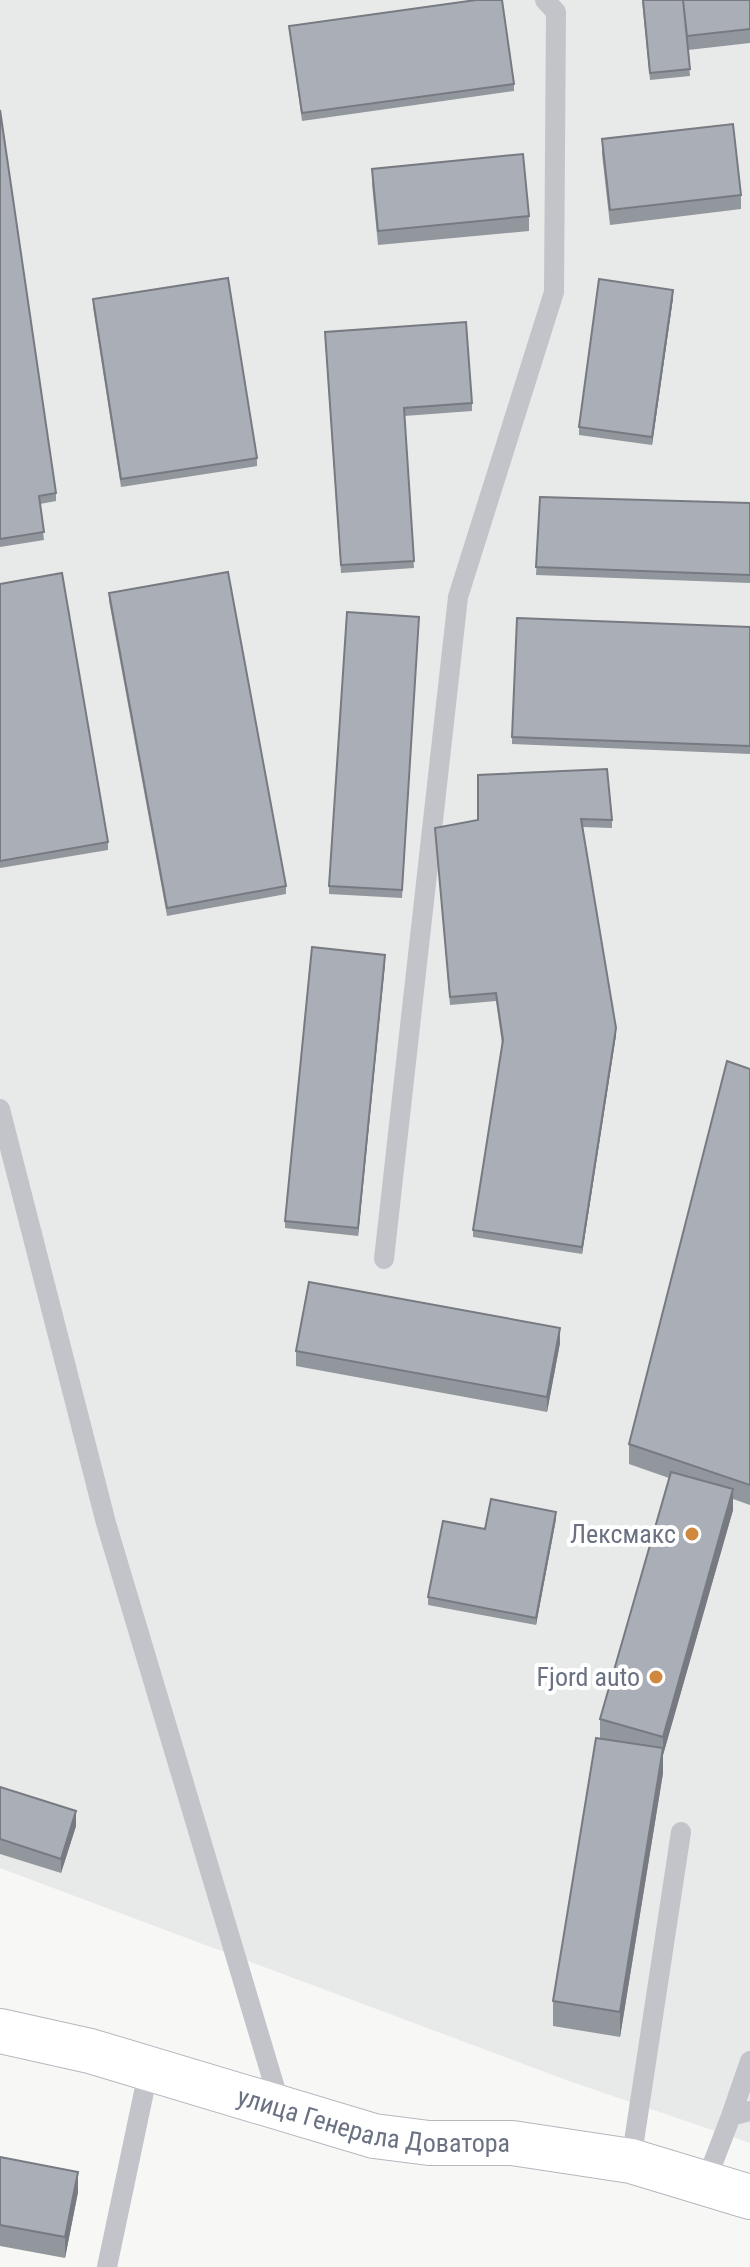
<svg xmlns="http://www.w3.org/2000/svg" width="750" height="2267" font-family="'Roboto Condensed',sans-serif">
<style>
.built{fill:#e8e9e9}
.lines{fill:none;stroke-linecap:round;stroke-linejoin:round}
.secondary-casing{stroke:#b5b7bd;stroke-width:46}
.lane{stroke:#c2c4c9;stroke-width:20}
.secondary{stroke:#fff;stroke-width:44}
.wall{fill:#92969d}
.shaded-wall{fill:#777a80}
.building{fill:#aaaeb7;stroke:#777a80;stroke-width:2}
.poi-dot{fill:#d0873e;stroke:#fff;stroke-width:3}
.labels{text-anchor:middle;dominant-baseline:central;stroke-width:8;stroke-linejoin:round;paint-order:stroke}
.poi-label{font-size:26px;fill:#6a7183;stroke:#fff;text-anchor:end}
.street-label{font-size:26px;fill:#6a7183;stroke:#fff}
</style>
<rect width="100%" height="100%" fill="#f7f8f5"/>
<path class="built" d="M0,0h750v2143l-184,-63 -566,-212z"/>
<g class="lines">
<g class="secondary-casing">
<g id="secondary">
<path id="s1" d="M0,2031l90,20 284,85 55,7h83l119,18 119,36"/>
</g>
</g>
<path class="lane" d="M0,1109l106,414 175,585
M384,1259l74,-662 96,-305 2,-280 -11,-12
M731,2116l19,-55
M631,2161l50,-329
M706,2181l25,-65 19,-5
M107,2267l42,-199"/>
<use href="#secondary" class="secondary"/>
</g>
<path class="wall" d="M642,0h108v43l-62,7 2,26 -40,4z
M289,26l225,58v7l-212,30z
M0,110l56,383v8l-16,3 4,36 -44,7z
M602,139l139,56v14l-131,16 -8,-71z
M372,169l157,47v15l-151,14 -6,-61z
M673,298l-21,147 -73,-10v-8z
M93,299l164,159v8l-136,21 -28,-180z
M325,339l147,64v8l-68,5 10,152 -73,5z
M540,497l210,6v80l-214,-8z
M0,584l108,258v8l-108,18z
M109,593l177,293v8l-119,22 -58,-315z
M419,617l-17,281 -73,-4v-8z
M750,627v127l-238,-10v-7z
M478,775l134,45v8l-29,-1 33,208 -34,219 -109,-17v-7l29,-186 -6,-43 -46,4 -15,-177 43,-8z
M385,963l-27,273 -73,-8v-7z
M750,1069v436l-17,-6v11l-70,245v18l-43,264 -67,-11v-25l47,-263v-19l69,-241 -40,-14v-20z
M560,1343l-13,69 -251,-46v-15z
M556,1519l-20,106 -108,-20v-8l57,-68z
M0,1787l76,39 -15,47 -61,-19z
M0,2157l78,35 -13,66 -65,-12z"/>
<path class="shaded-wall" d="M673,290v8l-21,147v-8z
M385,955v8l-27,273v-8z
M616,1028v7l-34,219v-7z
M560,1328v15l-13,69v-15z
M733,1489v21l-70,245v18l-43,264v-25l43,-260v-15z
M556,1512v7l-20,106v-7z
M76,1811v15l-15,47v-14z
M78,2172v20l-13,66v-21z"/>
<path class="building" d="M476,0h26l12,84 -212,29 -13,-87z
M643,0h40l7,69 -40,4z
M683,0h67v29l-63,7z
M0,110l56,383 -17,3 5,36 -44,7z
M733,124l8,71 -131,15 -8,-71z
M523,154l6,62 -151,15 -6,-62z
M228,278l29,180 -136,21 -28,-180z
M599,279l74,11 -21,147 -73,-10z
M466,322l6,81 -68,5 10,153 -73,4 -16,-233z
M540,497l210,6v72l-214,-8z
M228,572l58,314 -119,22 -58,-315z
M62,573l46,269 -108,19v-277z
M347,612l72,5 -17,273 -73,-4z
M517,618l233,9v119l-238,-9z
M607,769l5,51 -31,-1 35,209 -34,219 -109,-17 30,-190 -7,-47 -46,4 -15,-169 43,-8v-45z
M312,947l73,8 -27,273 -73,-7z
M727,1061l23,8v416l-121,-41z
M309,1282l251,46 -13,69 -251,-46z
M671,1472l62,17 -70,248 -63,-18z
M491,1499l65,13 -20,106 -108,-21 15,-76 42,8z
M596,1738l67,10 -43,264 -67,-11z
M0,1787l76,24 -15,48 -61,-20z
M0,2157l78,15 -13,65 -65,-12z"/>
<g class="poi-dot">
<circle cx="692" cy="1534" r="8"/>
<circle cx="656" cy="1677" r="8"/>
</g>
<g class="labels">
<g class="poi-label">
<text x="676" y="1534">Лексмакс</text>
<text x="640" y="1677">Fjord auto</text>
</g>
<g class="street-label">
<text stroke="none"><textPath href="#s1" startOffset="386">улица Генерала Доватора</textPath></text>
</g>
</g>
</svg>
